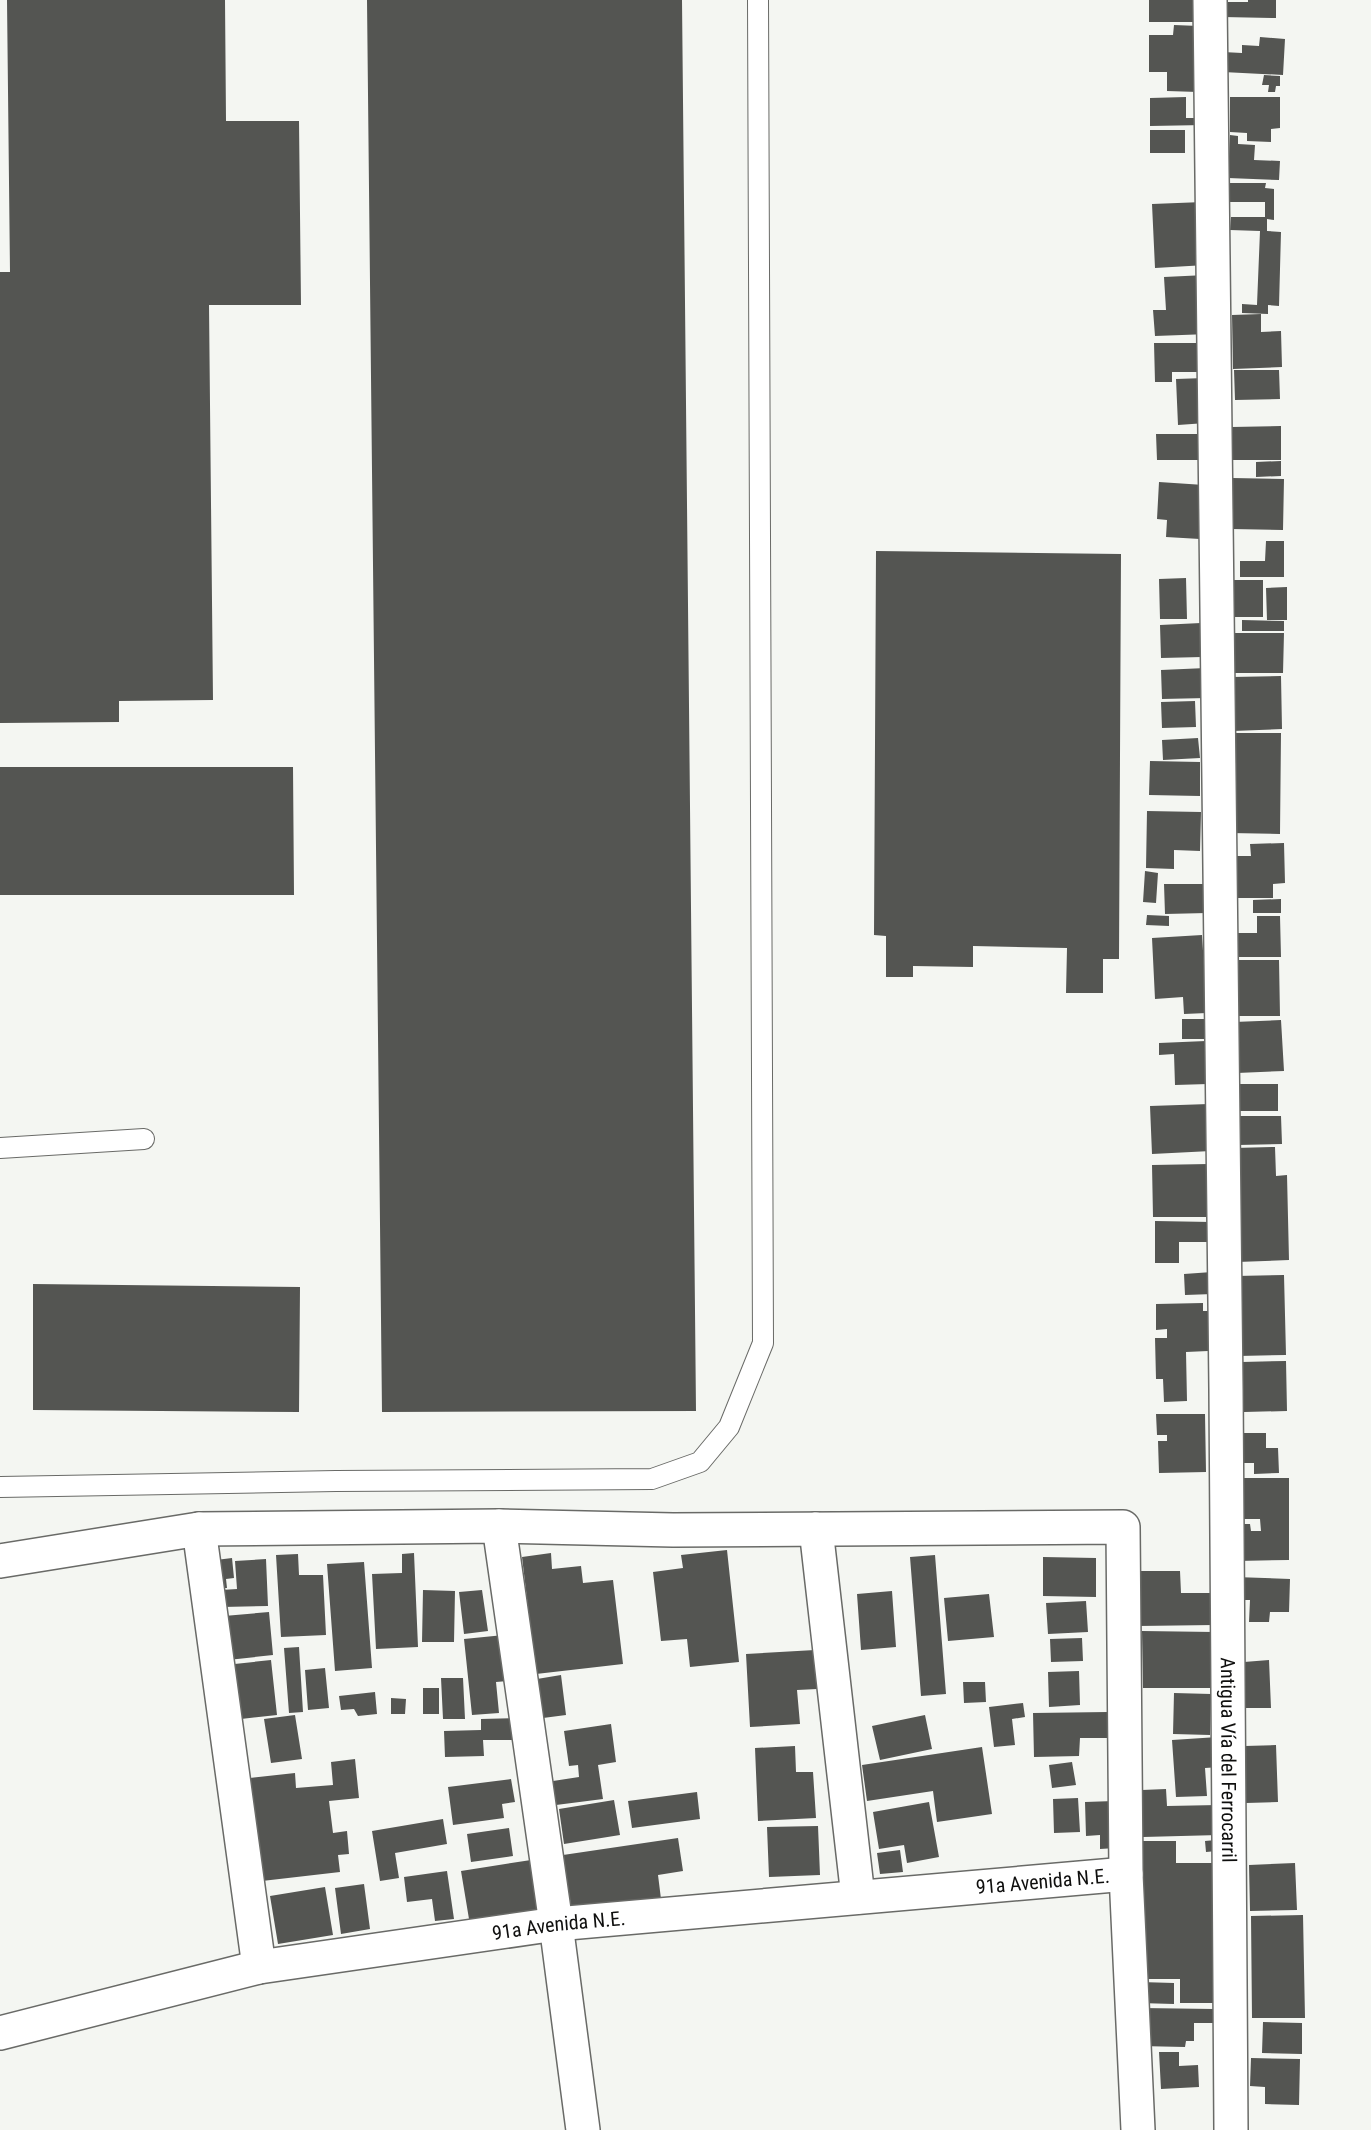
<svg xmlns="http://www.w3.org/2000/svg" width="1371" height="2130" font-family="'Roboto Condensed',sans-serif">
<style>
.building{fill:#545552}
.lines{fill:none;stroke-linecap:round;stroke-linejoin:round}
.service-casing{stroke:#696a67;stroke-width:22}
.minor-casing{stroke:#696a67;stroke-width:36}
.service{stroke:#fff;stroke-width:20}
.minor{stroke:#fff;stroke-width:33}
.labels{text-anchor:middle;dominant-baseline:central;stroke-width:6;stroke-linejoin:round;paint-order:stroke}
.street-label{font-size:20px;fill:#0f0f0e;stroke:#fff}
</style>
<rect width="100%" height="100%" fill="#f4f6f2"/>
<path class="building" d="M7,0h218l1,121h73l2,184h-92l4,395 -94,1v21l-119,1v-451h10z
M367,0h315l14,1411 -314,1z
M1149,0h49v22h-49z
M1248,0h28v18l-53,-1v-15h25z
M1174,25l25,1 -1,66 -31,-1v-19h-18v-37h24z
M1260,37l25,2 -2,36 -60,-3v-20l19,1v-8l17,1z
M1264,75l16,1v10h-4l-1,6h-7l1,-7h-7z
M1186,97v21h18v7l-54,1v-28z
M1230,97h50v31l-9,1v13l-24,-1v-8l-17,-1z
M1150,130h35v23h-35z
M1230,135l8,1v8l17,1 -1,15 26,1 -1,19 -51,-2z
M1228,183h38l-1,5 9,1v31l-7,-1v12l14,1 -2,74 -11,-1v9l-26,-1v-9l15,1 3,-74 -30,-1 1,-13h34v-15h-37z
M1203,202l3,63 -51,3 -3,-64z
M1206,275l3,59 -54,2 -2,-26h13l-2,-33z
M1261,314v18l20,-1 1,36 -49,2 -1,-54z
M1154,343h52v29h-34v10h-17z
M1234,370h45l1,29 -45,1z
M1205,378l1,45 -28,2 -2,-46z
M1281,426v34h-48l-1,-33z
M1156,434h46l-1,26h-44z
M1281,461v15l-25,1v-15z
M1232,478l52,1 -1,51 -51,-1z
M1159,482l45,3 -4,54 -34,-2 1,-17 -10,-1z
M1266,541h18v36h-44v-16h25z
M876,551l245,3 -2,405h-16v34h-37l1,-45 -94,-2v21l-60,-1v11h-27v-41l-12,-1z
M1186,578l1,41h-27l-1,-40z
M1230,580h33v37h-33z
M1287,587v33h-20l-1,-32z
M1242,620l42,1v10h-42z
M1201,623l1,34 -41,1 -1,-33z
M1234,633h50l-1,40h-49z
M1206,668l1,30 -45,1 -1,-29z
M1281,676l1,53 -49,2 -1,-54z
M1195,701l1,26 -34,1 -1,-26z
M1232,733h49l-1,101 -50,-1z
M1198,738l2,20 -37,2 -1,-20z
M1150,761l50,1v34l-51,-1z
M0,767h293l1,128h-294z
M1147,811l54,1 -1,39 -26,-1v19l-28,-1z
M1284,843l1,40 -12,1v14h-44l7,-42h15l-1,-12z
M1145,871l13,2 -2,30 -13,-1z
M1164,884h42l1,29 -42,1z
M1281,899v14h-28v-13z
M1147,915l22,1v10l-23,-1z
M1257,916h23l1,41h-47l-1,-24h24z
M1202,935l5,78 -23,1 -1,-17 -28,2 -3,-61z
M1235,960h44l1,56h-45z
M1182,1019h24v20h-24z
M1281,1020l3,51 -47,2 -3,-51z
M1206,1041l2,43 -33,1 -1,-31 -15,1v-12z
M1239,1084h39v27h-38z
M1209,1104l2,47 -59,3 -2,-48z
M1237,1116h44l1,28 -44,1z
M1275,1147l1,29 11,-1 2,85 -52,2 -3,-114z
M1209,1164l1,53h-57l-1,-52z
M1155,1221l56,1 -1,20h-31v21h-24z
M1212,1272l1,22 -28,1 -1,-21z
M1284,1275l2,80 -48,1 -2,-80z
M33,1284l267,3 -1,125 -266,-2z
M1203,1303v8h13v26h-8v14l-22,1 1,49 -23,1 -1,-23h-7l-1,-41h12v-9l-11,1v-26z
M1286,1361l1,50 -43,1 -2,-50z
M1156,1414h49l1,58 -47,1 -1,-32h9v-6h-10z
M1240,1433h26v15h12l1,25 -25,1v-11h-14z
M1241,1478h48v82l-52,1 -1,-37h14l1,7h10l-1,-12h-18z
M727,1550l12,112 -49,5 -3,-28 -26,2 -8,-69 30,-4 -2,-13z
M414,1553l4,94 -42,2 -4,-75 30,-1v-19z
M551,1553l1,16 29,-3 2,17 30,-3 10,84 -87,10 -14,-117z
M298,1554l1,21h24l3,60 -45,2 -5,-82z
M935,1555l11,139 -25,2 -11,-139z
M1043,1557l53,1v39l-53,-1z
M232,1558l2,20 -8,1 1,9h-7l-4,-28z
M266,1559l2,47 -46,1 -1,-17 16,-1 -2,-28z
M364,1562l8,106 -37,3 -8,-107z
M1138,1571h42l1,22h32l1,32 -76,1z
M1235,1577l55,2 -1,33h-19l-1,10h-20l1,-22h-15z
M423,1590l32,1 -1,51h-32z
M482,1590l6,41 -24,3 -5,-42z
M892,1591l4,56 -35,3 -4,-56z
M989,1594l5,43 -46,4 -4,-43z
M1086,1601l2,31 -40,2 -2,-31z
M269,1612l4,43 -45,5 -4,-44z
M1142,1631l72,1v56h-71z
M504,1635l4,46 -12,1 3,31 -27,2 -8,-76z
M1082,1638l1,23 -32,1 -1,-23z
M299,1647l4,65 -14,1 -5,-65z
M815,1650l2,39 -20,1 3,34 -50,3 -4,-73z
M271,1660l6,55 -36,4 -16,-54z
M1269,1660l2,48h-25l-2,-46z
M325,1668l4,40 -21,2 -3,-40z
M1079,1671l1,34 -31,2 -1,-35z
M561,1675l5,40 -23,3 -6,-39z
M441,1678h22l2,41h-22z
M963,1682h22l1,20 -22,1z
M423,1688h16v26h-16z
M375,1692l2,22 -19,2 -4,-7 -13,1 -2,-14z
M1174,1693l37,1 -1,41 -37,-1z
M391,1698l15,1 -1,15h-14z
M1023,1703l2,14 -13,2 3,26 -21,2 -5,-40z
M1108,1712l1,26h-29l-1,18 -45,1 -1,-44z
M295,1715l7,44 -31,4 -7,-44z
M925,1715l7,34 -52,11 -8,-34z
M516,1718l1,22h-34l1,16 -39,1 -1,-26 37,-1v-11z
M611,1724l5,38 -18,3 5,34 -47,6 -3,-24 26,-4 -1,-12 -9,1 -5,-35z
M1218,1737l2,30 -15,1 2,28 -31,1 -4,-57z
M1276,1745l2,57 -32,1 -1,-57z
M795,1746l1,26h17l3,46 -58,3 -3,-73z
M982,1747l10,67 -55,8 -4,-31 -66,10 -5,-36z
M355,1759l4,39 -30,3 4,32 14,-2 2,23 -11,1 2,17 -78,9 -12,-103 45,-5 1,15 37,-3 -2,-23z
M1072,1762l4,23 -24,3 -3,-23z
M511,1779l4,23 -13,2 2,14 -51,7 -5,-38z
M1166,1789l1,17 51,-1 1,30 -76,2 -1,-47z
M697,1792l3,27 -68,9 -4,-27z
M1078,1798l2,34 -26,1 -1,-34z
M614,1800l6,35 -56,9 -5,-35z
M1114,1801l2,47 -16,1v-14l-14,1 -1,-34z
M929,1802l10,55 -32,6 -3,-18 -25,4 -6,-37z
M443,1819l4,25 -52,9 4,25 -19,3 -8,-50z
M818,1826l2,49 -51,2 -2,-50z
M509,1828l4,28 -42,6 -4,-28z
M678,1838l5,33 -25,4 3,24 -89,13 -9,-57z
M1216,1840l1,11 -11,1 -1,-11z
M1139,1841h37v22h47l1,103h-11l1,37h-34v-24h-41z
M900,1850l3,22 -23,2 -3,-21z
M531,1860l9,53 -70,12 -9,-54z
M1295,1863l2,47 -47,1 -1,-46z
M447,1871l7,48 -19,2 -3,-22 -25,3 -3,-25z
M364,1884l6,45 -29,5 -6,-46z
M325,1887l8,48 -55,9 -8,-48z
M1303,1915l2,103h-53l-1,-102z
M1140,1982l34,1v21l-35,-1z
M1141,2008l73,1v14h-20v18h-8l-1,6 -45,-1z
M1263,2022l39,1v31l-40,-1z
M1159,2052h20v14l19,-1 1,22 -38,2z
M1251,2058l49,1 -1,46 -34,-1v-17l-15,-1z"/>
<g class="lines">
<g class="service-casing">
<path id="service" d="M0,1148l144,-9
M0,1487l336,-6 316,-2 48,-17 29,-35 34,-84 -5,-1343"/>
</g>
<g class="minor-casing">
<g id="minor">
<path id="s1" d="M1210,0l16,1389 5,741"/>
<path d="M499,1526l57,398 27,206"/>
<path d="M199,1529l60,438"/>
<path d="M816,1529l42,368"/>
<path d="M0,1561l199,-32 300,-3 174,4 450,-3 3,347 12,256"/>
<path id="s2" d="M0,2033l259,-66 297,-43 570,-50"/>
</g>
</g>
<use href="#service" class="service"/>
<use href="#minor" class="minor"/>
</g>
<g class="labels">
<g class="street-label">
<text stroke="none"><textPath href="#s1" startOffset="1760">Antigua Vía del Ferrocarril</textPath></text>
<text stroke="none"><textPath href="#s2" startOffset="1056">91a Avenida N.E.</textPath></text>
<text stroke="none"><textPath href="#s2" startOffset="570">91a Avenida N.E.</textPath></text>
</g>
</g>
</svg>
